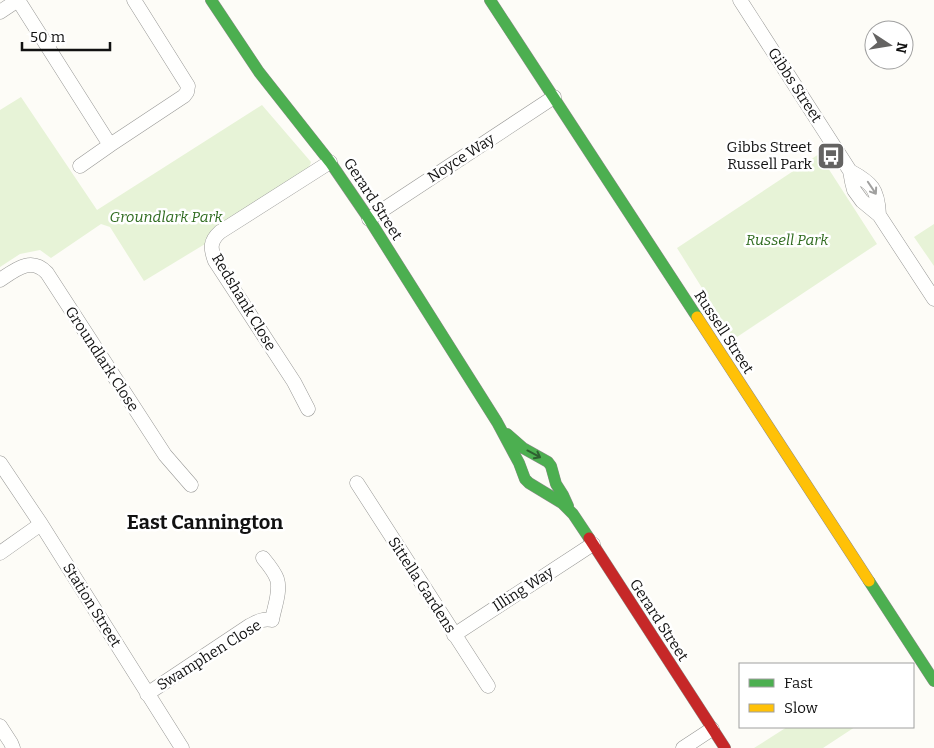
<svg xmlns="http://www.w3.org/2000/svg" width="934" height="748" font-family="Bitter,serif">
<style>
.green{fill:#e7f3d7}
.lines{fill:none;stroke-linecap:round;stroke-linejoin:round}
.street-casing{stroke:#979795;stroke-width:15}
.fast-casing{stroke:#8e8d8b;stroke-width:12}
.slow-casing{stroke:#8e8d8b;stroke-width:12}
.jam-casing{stroke:#8e8d8b;stroke-width:12}
.street{stroke:#fffffe;stroke-width:14}
.fast{stroke:#4caf50;stroke-width:11}
.slow{stroke:#ffc107;stroke-width:11}
.jam{stroke:#c62828;stroke-width:11}
.oneway{stroke:#a0a09f}
.oneway2{stroke:#2e6030}
.labels{text-anchor:middle;dominant-baseline:central;stroke-width:5;stroke-linejoin:round;paint-order:stroke}
.street-label{font-size:15px;fill:#111;stroke:#fff}
.poi-label{font-size:15px;fill:#111;stroke:#fff;text-anchor:end}
.park-label{font-size:15px;font-style:italic;fill:#2f6b1f;stroke:#fff}
.district-label{font-size:20px;font-weight:bold;fill:#111;stroke:#fff}
</style>
<rect width="100%" height="100%" fill="#fdfcf7"/>
<path class="green" d="M21,97l76,113 165,-105 49,57 -3,8 -100,66 -3,8 -61,37 -34,-54 -9,-3 -50,34 -11,-8 -20,4 -20,13v-157z
M819,154l58,90 -143,95 -57,-91z
M934,224v42l-20,-29z
M787,727h68l-32,21h-69z"/>
<g class="lines">
<g class="street-casing">
<path id="street" d="M18,0l92,145 74,-49 3,-4 1,-6 -54,-86
M740,0l110,171 2,11 2,8 8,11 17,14 55,84
M0,12l18,-12
M80,166l30,-21
M850,171c22,12 28,18 29,44
M369,219l185,-122
M0,280c15,-10 31,-24 47,-7l118,182 26,30
M308,409l-14,-27 -79,-121c-5,-13 -5,-20 5,-29l110,-70
M0,463l41,61 141,224
M357,483l131,203
M0,553l41,-29
M454,635l139,-91
M147,694l102,-68c8,-4 14,-8 23,-6 2,-12 9,-29 5,-41 -3,-8 -9,-15 -14,-21
M0,726l11,17 2,5
M683,748l29,-19"/>
</g>
<g class="fast-casing">
<path id="fast" d="M211,0l48,72 71,90 39,57 128,203 22,41 6,16 4,4 33,20 11,11 16,24
M490,0l207,317
M507,434l16,14 25,14 3,4 5,18 7,11 5,11
M869,581l65,100"/>
</g>
<g class="slow-casing">
<path id="slow" d="M697,317l172,264"/>
</g>
<g class="jam-casing">
<path id="jam" d="M589,538l136,210"/>
</g>
<use href="#street" class="street"/>
<use href="#fast" class="fast"/>
<use href="#slow" class="slow"/>
<use href="#jam" class="jam"/>
</g>
<defs><path id="oneway-shaft" d="M-6 0H5M1.5-3L5.5 0L1.5 3" fill="none" stroke-width="1.6" stroke-linecap="round" stroke-linejoin="round" transform="scale(1.25)"/></defs>
<use class="oneway" href="#oneway-shaft" transform="translate(872 188) rotate(56)"/>
<use class="oneway2" href="#oneway-shaft" transform="translate(534 454) rotate(28)"/>
<defs>
<g id="bus-square" transform="scale(1.4375)"><rect x="-9" y="-9" width="18" height="18" rx="4" fill="#646362" stroke="#fff"/><path d="M-5-6H5V4H4V6H2V4H-2V6H-4V4H-5ZM-3.5-4V0h7V-4ZM-3.5 1.2v1.5H-2V1.2ZM2 1.2v1.5H3.5V1.2Z" fill="#fff"/></g>
</defs>
<g fill-rule="evenodd">
<use href="#bus-square" x="831" y="156"/>
</g>
<g class="labels">
<g class="street-label">
<text transform="translate(795 85) rotate(57)">Gibbs Street</text>
<text transform="translate(461 158) rotate(-33)">Noyce Way</text>
<text transform="translate(373 199) rotate(57)">Gerard Street</text>
<text transform="translate(244 302) rotate(59)">Redshank Close</text>
<text transform="translate(724 332) rotate(57)">Russell Street</text>
<text transform="translate(102 359) rotate(57)">Groundlark Close</text>
<text transform="translate(422 585) rotate(57)">Sittella Gardens</text>
<text transform="translate(523 589) rotate(-33)">Illing Way</text>
<text transform="translate(92 605) rotate(58)">Station Street</text>
<text transform="translate(659 620) rotate(57)">Gerard Street</text>
<text transform="translate(209 655) rotate(-32)">Swamphen Close</text>
</g>
<g class="poi-label">
<text x="812" y="147">Gibbs Street<tspan x="812" dy="17">Russell Park</tspan></text>
</g>
<g class="park-label">
<text x="166" y="217">Groundlark Park</text>
<text x="787" y="240">Russell Park</text>
</g>
<g class="district-label">
<text x="205" y="522">East Cannington</text>
</g>
</g>
<rect x="739" y="663" width="175" height="65" fill="#ffffff" stroke="#a0a0a0"/>
<rect x="749" y="679" width="25" height="8" fill="#4caf50" stroke="#a0a0a0"/>
<text x="784" y="688" font-size="15" fill="#111111">Fast</text>
<rect x="749" y="704" width="25" height="8" fill="#ffc107" stroke="#a0a0a0"/>
<text x="784" y="713" font-size="15" fill="#111111">Slow</text>
<g transform="translate(889 45) rotate(102)"><circle r="24" fill="#ffffff" stroke="#a0a0a0"/>
<path d="M0-4L9 19L0 12L-9 19Z" fill="#646362"/>
<text y="-8" font-size="14" font-weight="bold" text-anchor="middle" fill="#111111">N</text>
</g>
<path d="M22 42v8h88v-8" fill="none" stroke="#111111" stroke-width="2.5"/>
<text x="30" y="42" font-size="15" fill="#111111" stroke="#ffffff" stroke-width="4" paint-order="stroke">50 m</text>
</svg>
